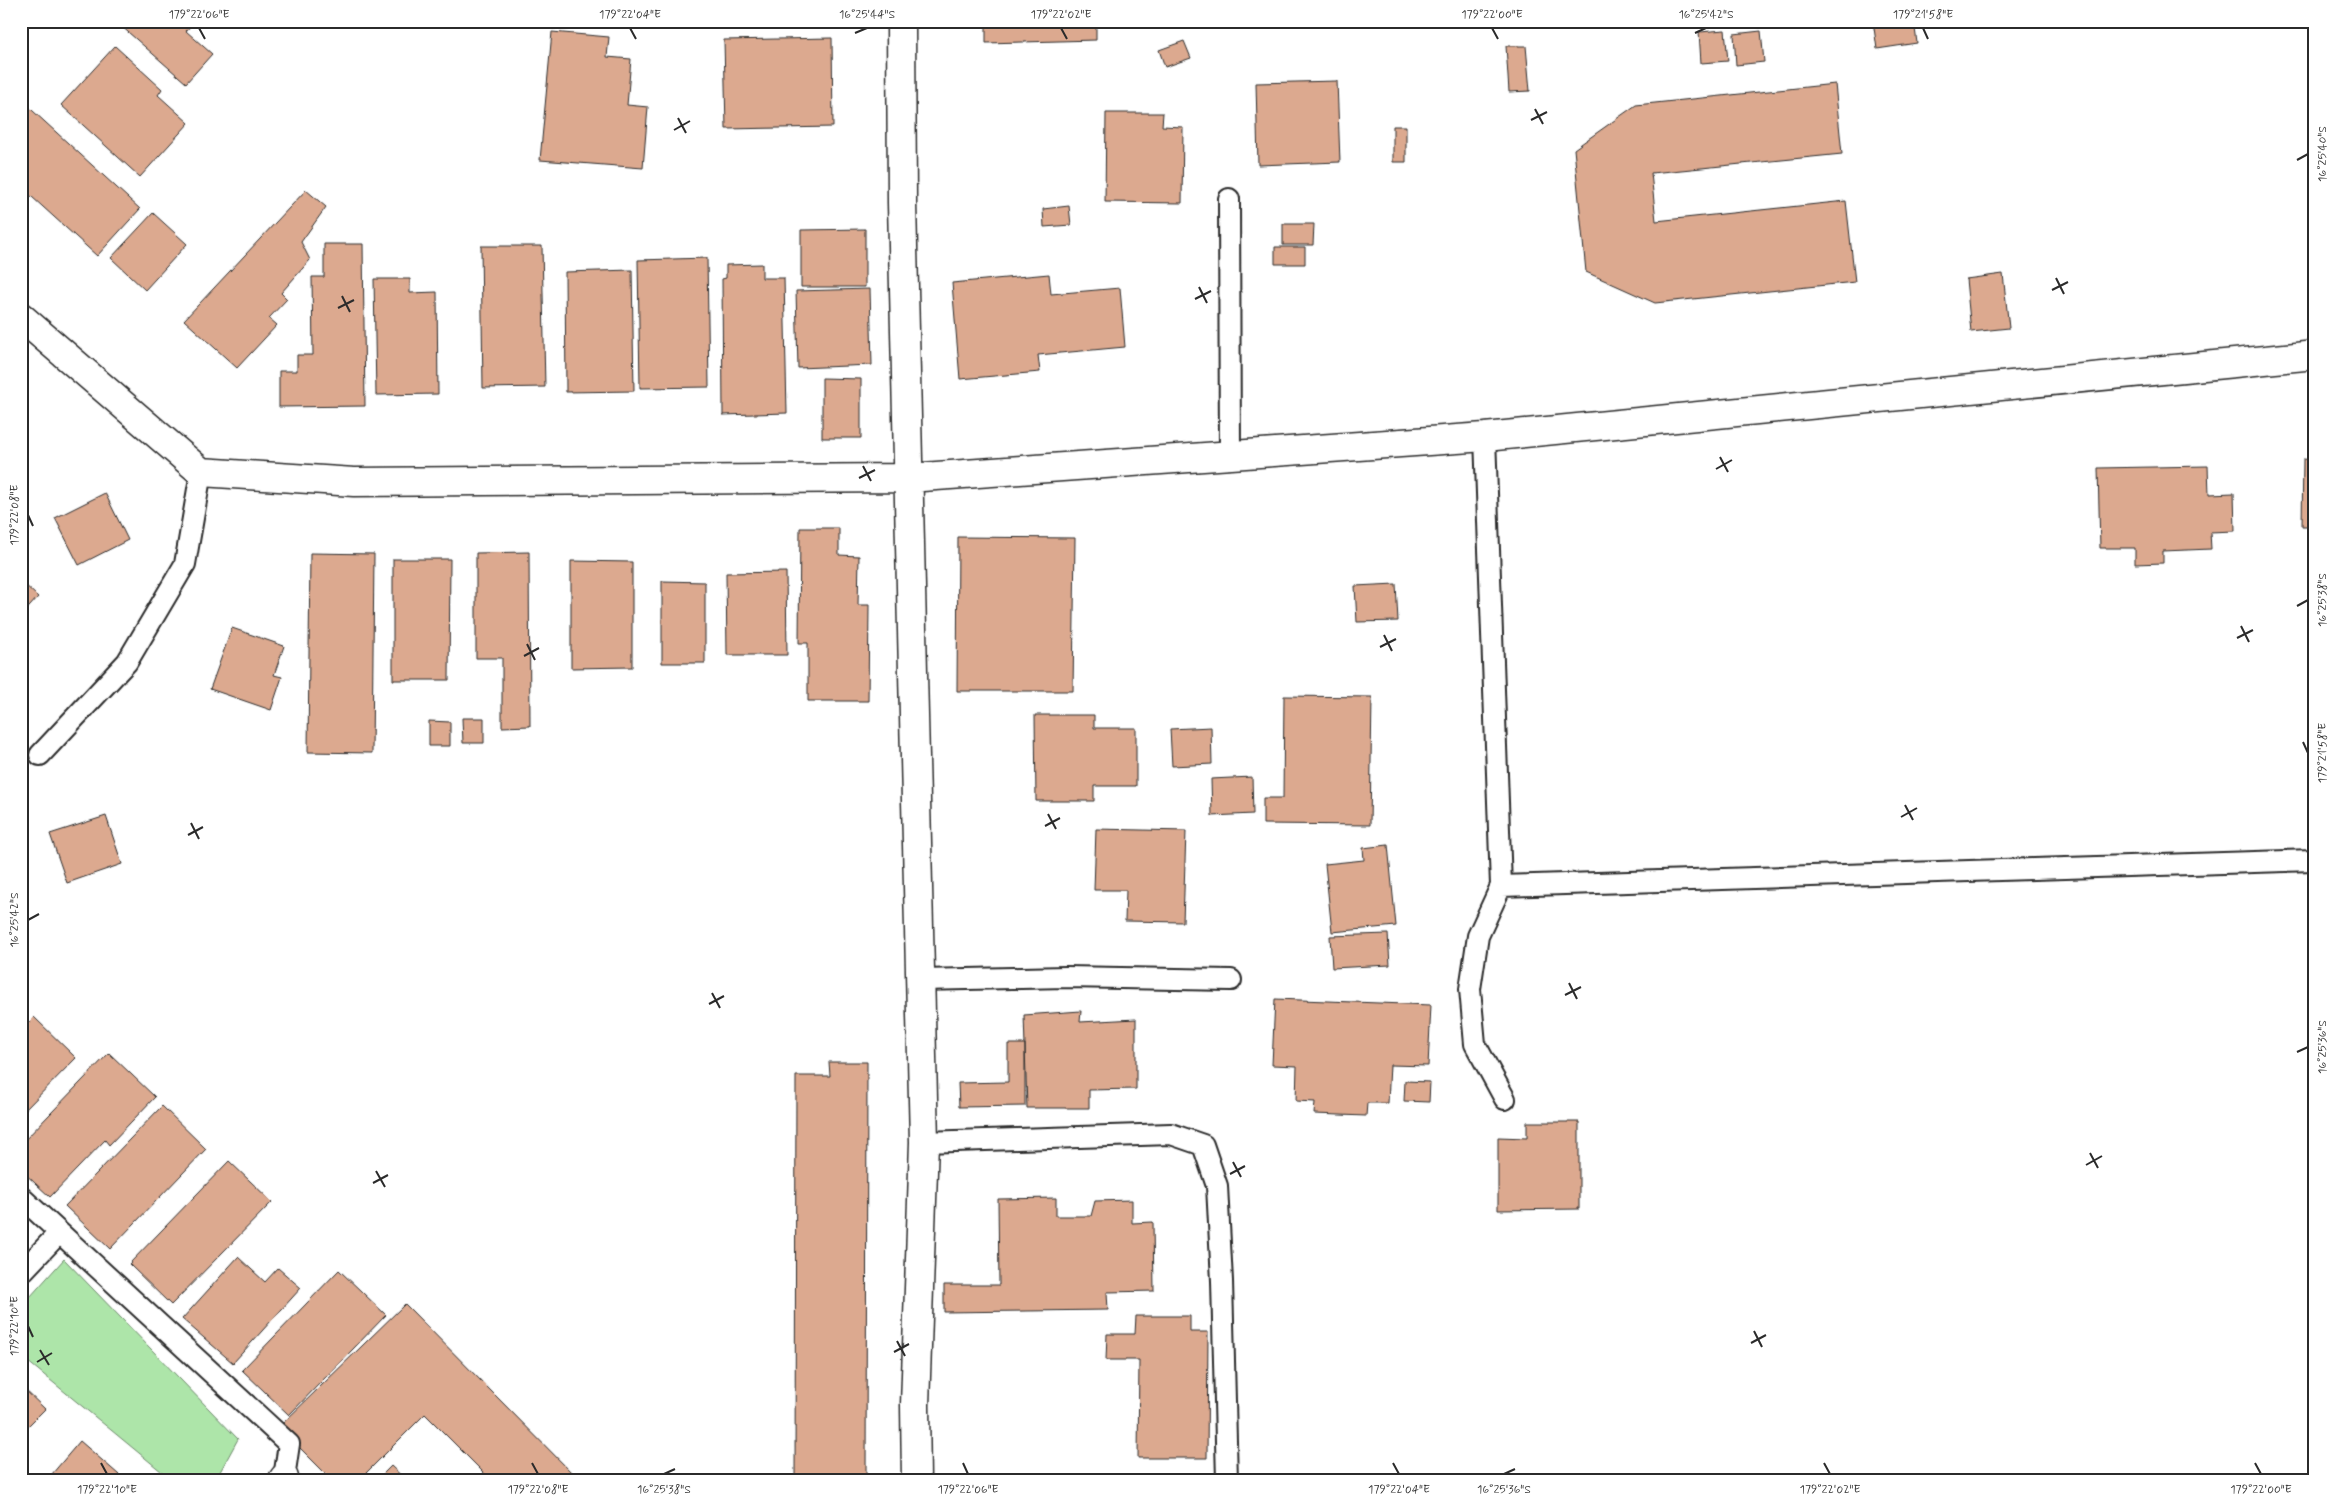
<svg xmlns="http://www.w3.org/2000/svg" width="2336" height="1502" font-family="Mynerve,sans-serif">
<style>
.green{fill:#ade5a9;stroke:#6c886a}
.building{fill:#dca98f;stroke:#2b2b2b}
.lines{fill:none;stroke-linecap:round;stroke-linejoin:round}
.service-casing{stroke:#2b2b2b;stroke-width:24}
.minor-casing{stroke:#2b2b2b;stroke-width:31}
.service{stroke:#fff;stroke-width:20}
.minor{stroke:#fff;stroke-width:28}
.ticks{fill:none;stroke:#2b2b2b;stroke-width:2}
.neatline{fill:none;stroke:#2b2b2b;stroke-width:2}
.ticks-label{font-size:12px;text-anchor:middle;fill:#2b2b2b}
</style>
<rect width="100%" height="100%" fill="#fff"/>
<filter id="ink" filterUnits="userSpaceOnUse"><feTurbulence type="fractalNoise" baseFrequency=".02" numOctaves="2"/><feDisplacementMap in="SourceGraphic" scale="10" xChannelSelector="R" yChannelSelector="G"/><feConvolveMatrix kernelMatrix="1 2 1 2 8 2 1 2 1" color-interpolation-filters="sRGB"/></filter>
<g filter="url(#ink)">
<path class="green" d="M64,1259l174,180 -23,42h-42l-152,-125v-49z"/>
<path class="building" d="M124,21h71l-9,10 26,23 -26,29 -66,-58z
M986,21h110v19l-110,3z
M1873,21h41l3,22 -40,6z
M1725,30l3,31 -27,2 -2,-31z
M1761,31l3,31 -28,3 -2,-31z
M552,32l57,5 -2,20 24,2 -4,46 21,2 -5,61 -103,-8z
M832,38l1,89 -107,2 -2,-89z
M1184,41l7,17 -26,9 -6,-17z
M115,46l47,43 -4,6 31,28 -49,54 -79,-72z
M1506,46h20l4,45 -21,1z
M1337,81l3,81 -82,3 -2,-82z
M1835,84l7,70 -191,19 5,48 190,-20 9,81 -200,21 -69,-31 -12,-123 62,-44z
M21,100l119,109 -43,47 -76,-69z
M1106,113h57l-1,13 21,1 -1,76 -77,-1z
M1393,126h13v36h-13z
M306,190l20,17 -25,35 9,18 -29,33 6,6 -18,19 8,7 -40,43 -53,-48z
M1069,206l2,19 -27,2 -1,-18z
M153,213l34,31 -42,46 -34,-32z
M1283,224h31l-1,21h-30z
M865,229v58h-64v-57z
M324,244h39l2,162 -86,1v-36h18v-16h16l-1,-78h12z
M481,246h61l3,141 -62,1z
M1275,247h30v17h-30z
M707,258l2,129 -69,1 -2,-128z
M762,264v14h22l3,135 -64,2 -1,-136 4,-1v-13z
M632,270l2,121 -68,1 -1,-120z
M1049,274l2,20 69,-6 5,59 -87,8 2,17 -80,7 -8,-96z
M2003,274l6,54 -38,4 -5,-53z
M374,279h36v14l27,-1 1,102 -62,1z
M870,289l2,76 -74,3 -2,-77z
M822,378l39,1v59h-39z
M2303,459l12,1v66h-13z
M2208,466l1,28 25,-1 1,38 -25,1 1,17 -48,2v12l-28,1v-16h-35l-2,-80z
M105,493l23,47 -49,25 -24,-47z
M800,528h39v27l20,1 -1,49h11l-1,96h-60v-58h-9z
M958,537l117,1 -2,153h-116z
M529,552l1,174 -28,1v-69h-26v-105z
M310,553l64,1 -2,199 -64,-1z
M393,559h57l-1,121h-56z
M571,561l61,1v105l-61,1z
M786,572l1,83h-60l-1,-82z
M21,581l17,16 -17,19z
M662,581l43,1v81h-43z
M1396,584l2,37 -41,1 -2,-36z
M232,628l52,18 -10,29 8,2 -11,33 -61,-21z
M1284,696l88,1 -2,128 -107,-1v-26h20z
M1035,715h59v13h42v58h-42v15h-58z
M462,718h22v25h-21z
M429,721l21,1v24h-21z
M1211,727l1,37 -40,2 -2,-37z
M1252,777l1,37 -41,2 -1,-37z
M106,816l16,48 -55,19 -17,-49z
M1096,829l90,2 -3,91 -58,-1 1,-31h-32z
M1388,845l8,81 -64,6 -7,-68 39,-4 -1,-12z
M1388,934l2,31 -58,3 -2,-32z
M1275,999l156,6 -3,61 -38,-1 -2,38h-21l-1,13 -52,-2 1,-12 -19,-1 1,-35 -25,-1z
M1081,1011l-1,11 56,-3v70l-47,1v18h-62l-3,-93z
M34,1017l42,41 -55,56v-84z
M1008,1044h17v62l-66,1 -1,-24 50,-1z
M109,1053l46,44 -46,48 -4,-5 -55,57 -29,-27v-26z
M829,1062h38l-1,419h-71l1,-405h34z
M1405,1081l25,1 -1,20 -25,-1z
M162,1106l44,43 -96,100 -45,-43z
M1527,1122h52v87l-81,1v-73l29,1z
M229,1161l43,41 -101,103 -42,-41z
M1056,1198v18h35l4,-15 37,-1v23l21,-1 1,69 -47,1 1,18 -164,2v-27h55l-1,-86z
M238,1257l27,25 13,-14 23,20 -68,75 -51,-44z
M339,1270l47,45 -97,100 -47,-45z
M405,1304l175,177h-88l-67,-67 -67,67h-25l-54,-54z
M1136,1316h54v16h18l-1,126h-69l1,-98h-33l1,-26h28z
M21,1386l24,23 -24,24z
M80,1441l46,40h-80z
M391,1466l16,15h-31z
M1017,1476l93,1v4h-93z"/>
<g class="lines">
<g class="service-casing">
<path id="service" d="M1229,199l1,256
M1485,437l16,449 -23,50 -8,53 5,55 30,55
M40,755l87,-93 58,-98 16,-92
M1501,886l814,-26
M921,980l145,-3 165,3
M924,1142l247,-8 32,11 14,41 5,95 5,200
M21,1197l268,247 -5,34
M21,1273l38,-40"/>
</g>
<g class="minor-casing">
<path id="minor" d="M901,21l1,182 22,939 -9,263 1,76
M21,317l180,155 153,10 554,-4 577,-41 830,-82
M282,1481l2,-3"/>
</g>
<use href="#service" class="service"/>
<use href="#minor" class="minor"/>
</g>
</g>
<path class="ticks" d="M199,28l6,11M630,28l6,11M1061,28l6,11M1492,28l6,11M1923,28l5,11M855,33l12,-5M1695,33l11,-5M1535,109l8,15M678,118l8,15M1531,120l16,-8M674,130l16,-9M2297,160l11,-6M2056,278l8,16M1199,287l8,16M2052,290l16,-8M342,296l8,16M1195,299l16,-8M338,308l16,-8M1720,457l8,15M863,466l8,15M1716,469l16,-9M859,478l16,-8M28,515l5,11M2297,606l11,-6M2241,626l8,16M1384,635l8,16M2237,638l16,-8M527,644l8,16M1380,647l16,-8M524,656l15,-8M2303,742l5,11M1905,805l8,15M1048,814l8,15M1901,817l16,-9M191,823l8,16M1045,826l15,-8M188,835l15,-8M28,920l11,-6M1569,983l8,16M712,993l8,15M1565,995l16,-8M709,1004l15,-8M2297,1052l11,-5M2090,1153l8,15M1233,1162l8,15M2086,1165l16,-9M376,1171l9,16M1230,1174l15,-8M373,1183l15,-8M28,1326l5,11M1754,1331l8,16M897,1341l8,15M1751,1343l15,-8M40,1350l9,15M894,1352l15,-8M37,1362l15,-9M101,1463l6,11M532,1463l6,11M963,1463l5,11M1393,1463l6,11M1824,1463l6,11M2255,1463l6,11M664,1474l11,-5M1504,1474l11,-5"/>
<rect width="2336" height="1502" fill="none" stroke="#fff" stroke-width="55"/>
<rect x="28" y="28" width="2280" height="1446" class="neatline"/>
<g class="ticks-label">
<text x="199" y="18">179°22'06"E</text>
<text x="630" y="18">179°22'04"E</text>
<text x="867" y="18">16°25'44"S</text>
<text x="1061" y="18">179°22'02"E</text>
<text x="1492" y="18">179°22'00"E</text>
<text x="1706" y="18">16°25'42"S</text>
<text x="1923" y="18">179°21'58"E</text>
<text transform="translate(2322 154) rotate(-90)" y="4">16°25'40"S</text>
<text transform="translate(14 515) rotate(-90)" y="4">179°22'08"E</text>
<text transform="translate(2322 600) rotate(-90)" y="4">16°25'38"S</text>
<text transform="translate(2322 753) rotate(-90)" y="4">179°21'58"E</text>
<text transform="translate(14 920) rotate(-90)" y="4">16°25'42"S</text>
<text transform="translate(2322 1047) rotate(-90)" y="4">16°25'36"S</text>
<text transform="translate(14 1326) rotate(-90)" y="4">179°22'10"E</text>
<text x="107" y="1493">179°22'10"E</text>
<text x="538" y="1493">179°22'08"E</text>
<text x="664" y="1493">16°25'38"S</text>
<text x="968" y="1493">179°22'06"E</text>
<text x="1399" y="1493">179°22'04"E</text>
<text x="1504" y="1493">16°25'36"S</text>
<text x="1830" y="1493">179°22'02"E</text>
<text x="2261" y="1493">179°22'00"E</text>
</g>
</svg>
